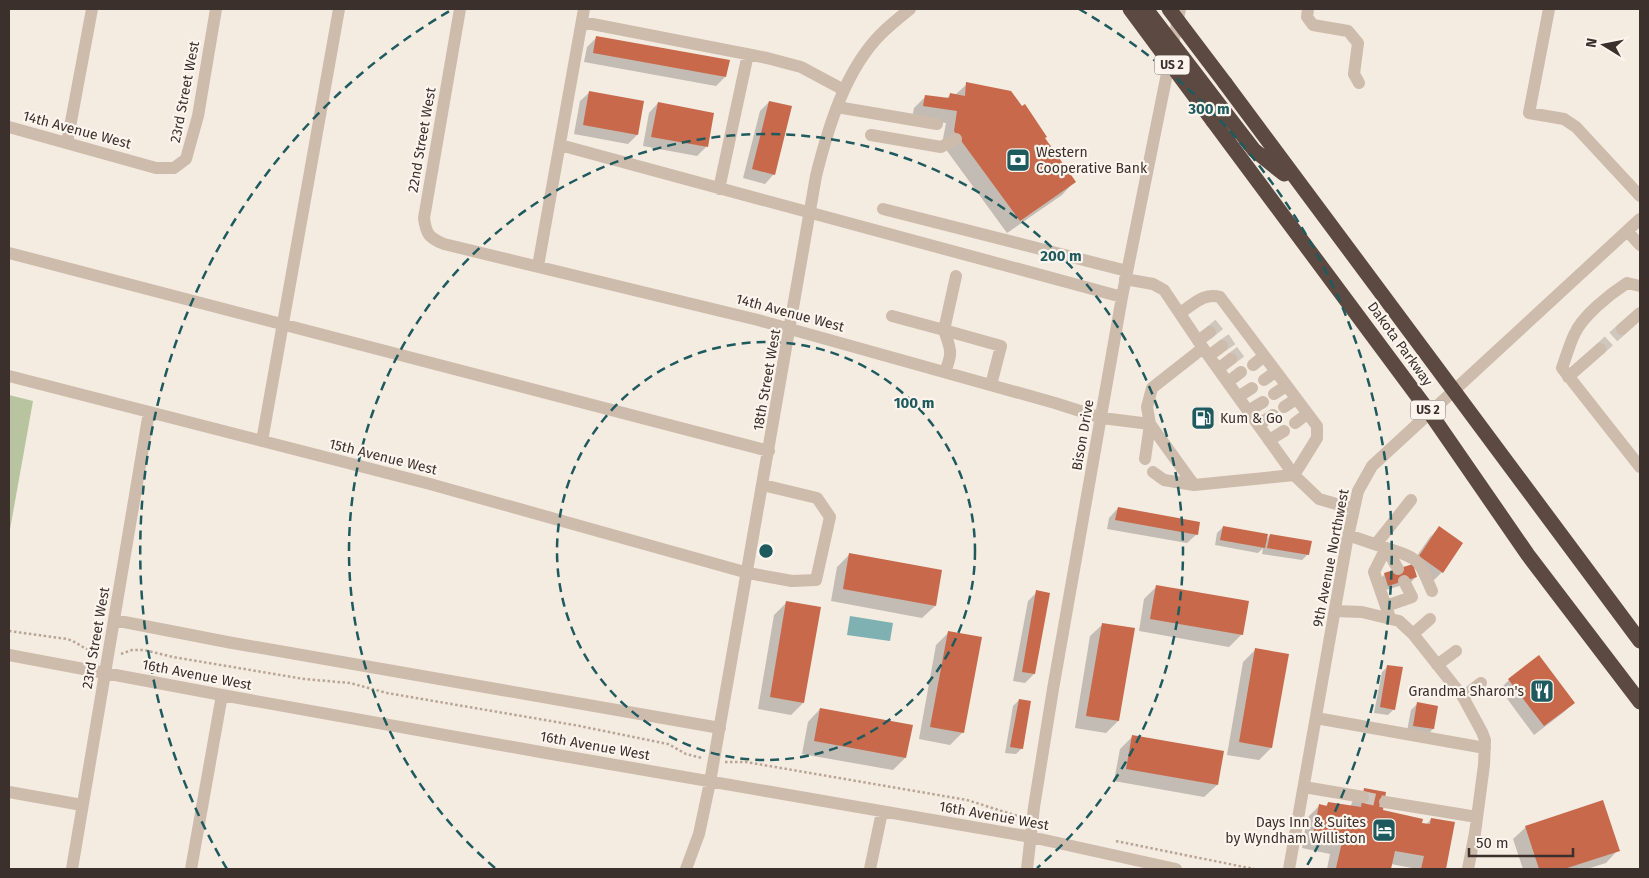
<svg xmlns="http://www.w3.org/2000/svg" width="1649" height="878" font-family="'Fira Sans',sans-serif">
<style>
.green{fill:#b8c4a0}
.water{fill:#7fb0b2}
.shadow{fill:#0003}
.building{fill:#c8694b}
.lines{fill:none;stroke-linecap:round;stroke-linejoin:round}
.minor-tunnel{stroke:#cfc6bd;stroke-width:12;stroke-dasharray:12 6;stroke-linecap:butt}
.path{stroke:#b9a596;stroke-width:2.5;stroke-dasharray:2.5 2.5;stroke-linecap:butt}
.minor{stroke:#cdbbac;stroke-width:12}
.highway{stroke:#5c4a42;stroke-width:15}
.highway-bridge{stroke:#5c4a42;stroke-width:15}
.ring{fill:none;stroke:#1f5a5e;stroke-width:2.5;stroke-dasharray:9 6}
.labels{text-anchor:middle;dominant-baseline:central;stroke-width:4.5;stroke-linejoin:round;paint-order:stroke}
.shield{fill:#fbf5ee;stroke:#756b66;stroke-width:1}
.shield-label{font-size:12px;font-weight:bold;fill:#3b302b}
.street-label{font-size:14px;fill:#3b302b;stroke:#fbf5ee}
.poi-label{font-size:14px;fill:#3b302b;stroke:#fbf5ee;text-anchor:start}
.centre{fill:#1f5a5e;stroke:#fbf5ee;stroke-width:2.5}
.ring-label{font-size:15px;text-anchor:middle;font-weight:bold;fill:#1f5a5e;stroke:#fbf5ee;stroke-width:4.5;stroke-linejoin:round;paint-order:stroke}
</style>
<rect width="100%" height="100%" fill="#f4ebe1"/>
<path class="green" d="M9,395l24,6 -24,134z"/>
<path class="water" d="M850,616l43,7 -3,18 -43,-6z"/>
<path class="shadow" d="M596,38l129,39 -9,9 -132,-24 3,-15z
M967,84l77,55 30,43 -12,13 -55,38 -65,-89 4,-21 -34,-5 2,-10 12,-12 20,3 4,-4h5z
M590,92l53,10 -6,33 -9,9 -54,-10 6,-33z
M769,102l5,72 -9,10 -22,-6 17,-67z
M658,103l55,11 -7,33 -9,9 -54,-10 6,-33z
M1118,508l79,26 -10,9 -80,-14 2,-11z
M1223,527l42,14 5,-6 38,19 -6,6 -40,-6 1,-6 -5,5 -43,-8 2,-12z
M1439,528l3,44 -9,9 -20,-14 3,10 -6,6 -28,8 -3,-11 6,-6 25,-8 20,-29z
M850,554l85,52 -13,12 -91,-17 6,-34z
M1157,586l85,48 -13,13 -90,-16 5,-32z
M1037,592l-3,82 -9,9 -12,-2 15,-80z
M787,602l16,101 -12,12 -33,-6 16,-94z
M1103,624l15,97 -12,12 -31,-5 15,-92z
M949,632l14,100 -13,13 -31,-6 17,-94z
M1256,649l15,99 -12,12 -32,-5 16,-93z
M1388,666l6,43 -6,6 -14,-2 8,-41z
M1509,680l64,23 -9,9 -30,23 -34,-46z
M1019,700l3,48 -6,6 -11,-1 8,-47z
M1417,704l20,3 -4,22 -6,6 -20,-4 4,-21z
M820,709l85,49 -12,12 -91,-16 6,-32z
M1132,737l85,48 -13,12 -90,-16 6,-32z
M1364,790l18,21 44,14 5,-6 22,4 -9,46h-32v-1l-21,-4 -1,5h-63l3,-15 -28,-6 5,-30 12,-12 6,1 3,-4 23,3 1,-4z
M1526,827l92,23 -12,13 -19,6h-64l-10,-30z"/>
<path class="building" d="M596,36l134,24 -4,17 -133,-24z
M966,82l45,9 11,15 3,-2 22,33 -2,1 31,44 -56,39 -66,-90 3,-20 -34,-5 2,-11 24,3 1,-5 15,3z
M589,91l55,10 -6,34 -55,-10z
M769,101l23,5 -17,69 -23,-6z
M658,102l56,11 -6,34 -57,-10z
M1118,507l82,15 -2,13 -83,-15z
M1223,526l45,8 -3,14 -45,-8z
M1439,526l24,17 -20,30 -24,-17z
M1270,534l42,7 -3,14 -42,-7z
M849,553l93,17 -6,36 -93,-17z
M1413,564l4,13 -29,9 -4,-13z
M1156,585l93,16 -6,34 -93,-16z
M1036,590l14,3 -15,81 -13,-2z
M786,601l35,6 -17,96 -34,-6z
M1102,623l33,5 -16,93 -33,-5z
M948,631l34,6 -18,96 -34,-6z
M1255,648l34,6 -17,94 -33,-6z
M1539,655l36,48 -31,23 -36,-47z
M1387,665l16,2 -8,43 -15,-3z
M1019,699l12,2 -8,48 -13,-2z
M1417,702l21,4 -4,23 -21,-3z
M820,708l93,17 -7,33 -92,-17z
M1132,735l92,16 -6,34 -92,-16z
M1364,788l22,4 -3,18 40,9 -1,4 8,1 1,-6 24,4 -9,47h-25l3,-13 -29,-5 -4,18h-47l-8,-1 6,-26 -29,-6 6,-32 8,2 1,-4 33,5z
M1603,800l17,51 -56,18h-25l-14,-43z"/>
<g class="lines">
<path class="minor-tunnel" d="M1210,332l12,-10
M1222,346l12,-8
M1600,349l22,-20
M1231,359l12,-9
M1363,797l22,5"/>
<path class="path" d="M9,631l58,8c11,3 17,11 29,13
M121,654l11,-4h12l29,7 131,22 46,4 37,10 193,33 88,18 18,10 16,4
M725,762h21l221,38 54,17
M1116,841l138,28"/>
<path class="minor" d="M460,9l-36,209c2,16 5,20 20,26l314,76 297,83 47,15 48,6 -3,-17 5,-19 51,-40 -39,-58 -11,-6 -28,-5
M1308,9l-1,8 6,8 35,6 10,12 -4,31 5,9
M1549,9l-20,104 35,6 12,8 64,69
M582,22l185,36 34,9 43,23
M837,107l100,17
M9,127l147,41h18l12,-9 12,-43 18,-107
M871,135l70,12 15,-8
M67,143l25,-134
M560,145l562,152
M719,189l29,-135
M883,209l244,62
M1627,231l13,14
M9,253l760,198
M538,266l46,-257
M1640,286l-13,-3c-17,11 -45,33 -53,52 -5,11 -8,22 -12,33l78,99
M1180,313c13,-8 24,-21 40,-16l97,129v12l-23,37 25,24 35,10
M892,316l52,14 12,-54
M1622,329l18,-16
M1198,341l12,-9
M1209,356l13,-10
M1253,365l11,-9
M1218,369l13,-10
M945,372c8,-20 6,-22 -1,-42l57,16 -10,39
M9,376l421,108 318,89 44,8 24,-1 14,-63 -13,-19 -54,-13
M1568,377l32,-28
M1264,380l11,-8
M1228,382l13,-10
M1274,394l12,-8
M1238,397l14,-9
M1284,407l12,-8
M1248,411l15,-9
M1295,423l12,-9
M1150,424l44,61 100,-10 -91,-127
M1258,425l15,-10
M1269,440l15,-9
M262,441l77,-432
M1145,459l5,-35
M1153,472l11,8 30,5
M1348,535l38,13 12,21
M1376,544l35,-44
M1386,606l26,-9 -8,-16
M1335,611l27,1 37,9 14,13 50,63 19,35 3,8 -1,25 -9,68 -7,36
M1390,618l-16,-46 12,-24c35,11 32,11 46,43
M114,620l113,22 493,86
M1413,634l17,-15
M9,655l213,40 324,58 485,84 145,32
M1437,665l19,-14
M1463,697l18,-14
M1316,718l169,30
M1304,787l59,10
M9,792l73,13
M1385,802l92,15
M72,869l77,-457
M191,869l31,-174
M686,869l13,-35 11,-52 106,-606c12,-48 29,-106 65,-142 9,-9 19,-17 29,-25
M870,869l12,-57
M1027,869l7,-62 19,-118 69,-392 58,-288
M1289,869l58,-328 11,-50 14,-25 268,-247"/>
<path class="highway" d="M1225,83l415,558
M1224,111l30,39 30,24
M1213,121l217,292 98,142 112,147"/>
<path class="highway-bridge" d="M1130,9l83,112
M1146,9l78,102
M1169,9l56,74"/>
</g>
<g class="ring">
<circle cx="766" cy="551" r="209"/>
<path d="M495 868A417 417 0 1 1 1037 868"/>
<path d="M227 869A626 626 0 0 1 453 9M1079 9A626 626 0 0 1 1305 869"/>
</g>
<defs>
<g id="bank-square" transform="scale(1.25)"><rect x="-9" y="-9" width="18" height="18" rx="4" fill="#1f5a5e" stroke="#fbf5ee"/><path d="M-6-4H6V4H-6ZM0-2.3a2.3 2.3 0 1 0 0 4.6a2.3 2.3 0 1 0 0-4.6Z" fill="#fff"/></g>
<g id="fuel-square" transform="scale(1.25)"><rect x="-9" y="-9" width="18" height="18" rx="4" fill="#1f5a5e" stroke="#fbf5ee"/><path d="M-5.5-6h7V0h2V4h1.3V-2.5L3-4.5l.8-.8L6-3V5H2.5V1h-1V6h-7ZM-4.2-4.7v3.2H.2V-4.7Z" fill="#fff"/></g>
<g id="restaurant-square" transform="scale(1.25)"><rect x="-9" y="-9" width="18" height="18" rx="4" fill="#1f5a5e" stroke="#fbf5ee"/><path d="M-5-6h1v4h1v-4h1v4h1v-4h1v5L-1.5 .5V6h-2V.5L-5-1ZM5-6V6H3V1.5H1.5Q1.5-4 5-6Z" fill="#fff"/></g>
<g id="hotel-square" transform="scale(1.25)"><rect x="-9" y="-9" width="18" height="18" rx="4" fill="#1f5a5e" stroke="#fbf5ee"/><path d="M-6-4.5h1.5V1H6V5H4.5V3h-9V5H-6ZM-4 0a1.8 1.8 0 1 1 3.6 0ZM.5 0V-2.5h3Q6-2.5 6 0Z" fill="#fff"/></g>
</defs>
<g fill-rule="evenodd">
<use href="#bank-square" x="1018" y="160"/>
<use href="#fuel-square" x="1203" y="418"/>
<use href="#restaurant-square" x="1542" y="691"/>
<use href="#hotel-square" x="1384" y="830"/>
</g>
<g class="labels">
<g class="shield">
<rect x="1154.5" y="55.5" width="35" height="19" rx="4"/>
<rect x="1410.5" y="400.5" width="35" height="19" rx="4"/>
</g>
<g class="shield-label">
<text x="1172" y="65">US 2</text>
<text x="1428" y="410">US 2</text>
</g>
<g class="street-label">
<text transform="translate(185 92) rotate(-79)">23rd Street West</text>
<text transform="translate(77 130) rotate(15)">14th Avenue West</text>
<text transform="translate(422 140) rotate(-80)">22nd Street West</text>
<text transform="translate(790 313) rotate(15)">14th Avenue West</text>
<text transform="translate(1400 344) rotate(54)">Dakota Parkway</text>
<text transform="translate(767 380) rotate(-80)">18th Street West</text>
<text transform="translate(1083 435) rotate(-80)">Bison Drive</text>
<text transform="translate(383 457) rotate(14)">15th Avenue West</text>
<text transform="translate(1331 558) rotate(-79)">9th Avenue Northwest</text>
<text transform="translate(96 638) rotate(-80)">23rd Street West</text>
<text transform="translate(197 675) rotate(11)">16th Avenue West</text>
<text transform="translate(595 746) rotate(10)">16th Avenue West</text>
<text transform="translate(994 816) rotate(10)">16th Avenue West</text>
</g>
<g class="poi-label">
<text x="1036" y="152">Western<tspan x="1036" dy="16">Cooperative Bank</tspan></text>
<text x="1220" y="418">Kum &amp; Go</text>
<text x="1524" y="691" text-anchor="end">Grandma Sharon's</text>
<text x="1366" y="822" text-anchor="end">Days Inn &amp; Suites<tspan x="1366" dy="16">by Wyndham Williston</tspan></text>
</g>
</g>
<circle cx="766" cy="551" r="8" class="centre"/>
<g class="ring-label">
<text x="1209" y="114">300 m</text>
<text x="1061" y="261">200 m</text>
<text x="914" y="408">100 m</text>
</g>
<rect width="1649" height="878" fill="none" stroke="#3b302b" stroke-width="20"/>
<g transform="translate(1604 45) rotate(280)" stroke="#fbf5ee" stroke-width="4" paint-order="stroke">
<path d="M0-4L9 19L0 12L-9 19Z" fill="#3b302b"/>
<text y="-8" font-size="14" font-weight="bold" text-anchor="middle" fill="#3b302b">N</text>
</g>
<path d="M1469 848v8h104v-8" fill="none" stroke="#3b302b" stroke-width="2.5"/>
<text x="1476" y="848" font-size="15" fill="#3b302b" stroke="#fbf5ee" stroke-width="4" paint-order="stroke">50 m</text>
</svg>
